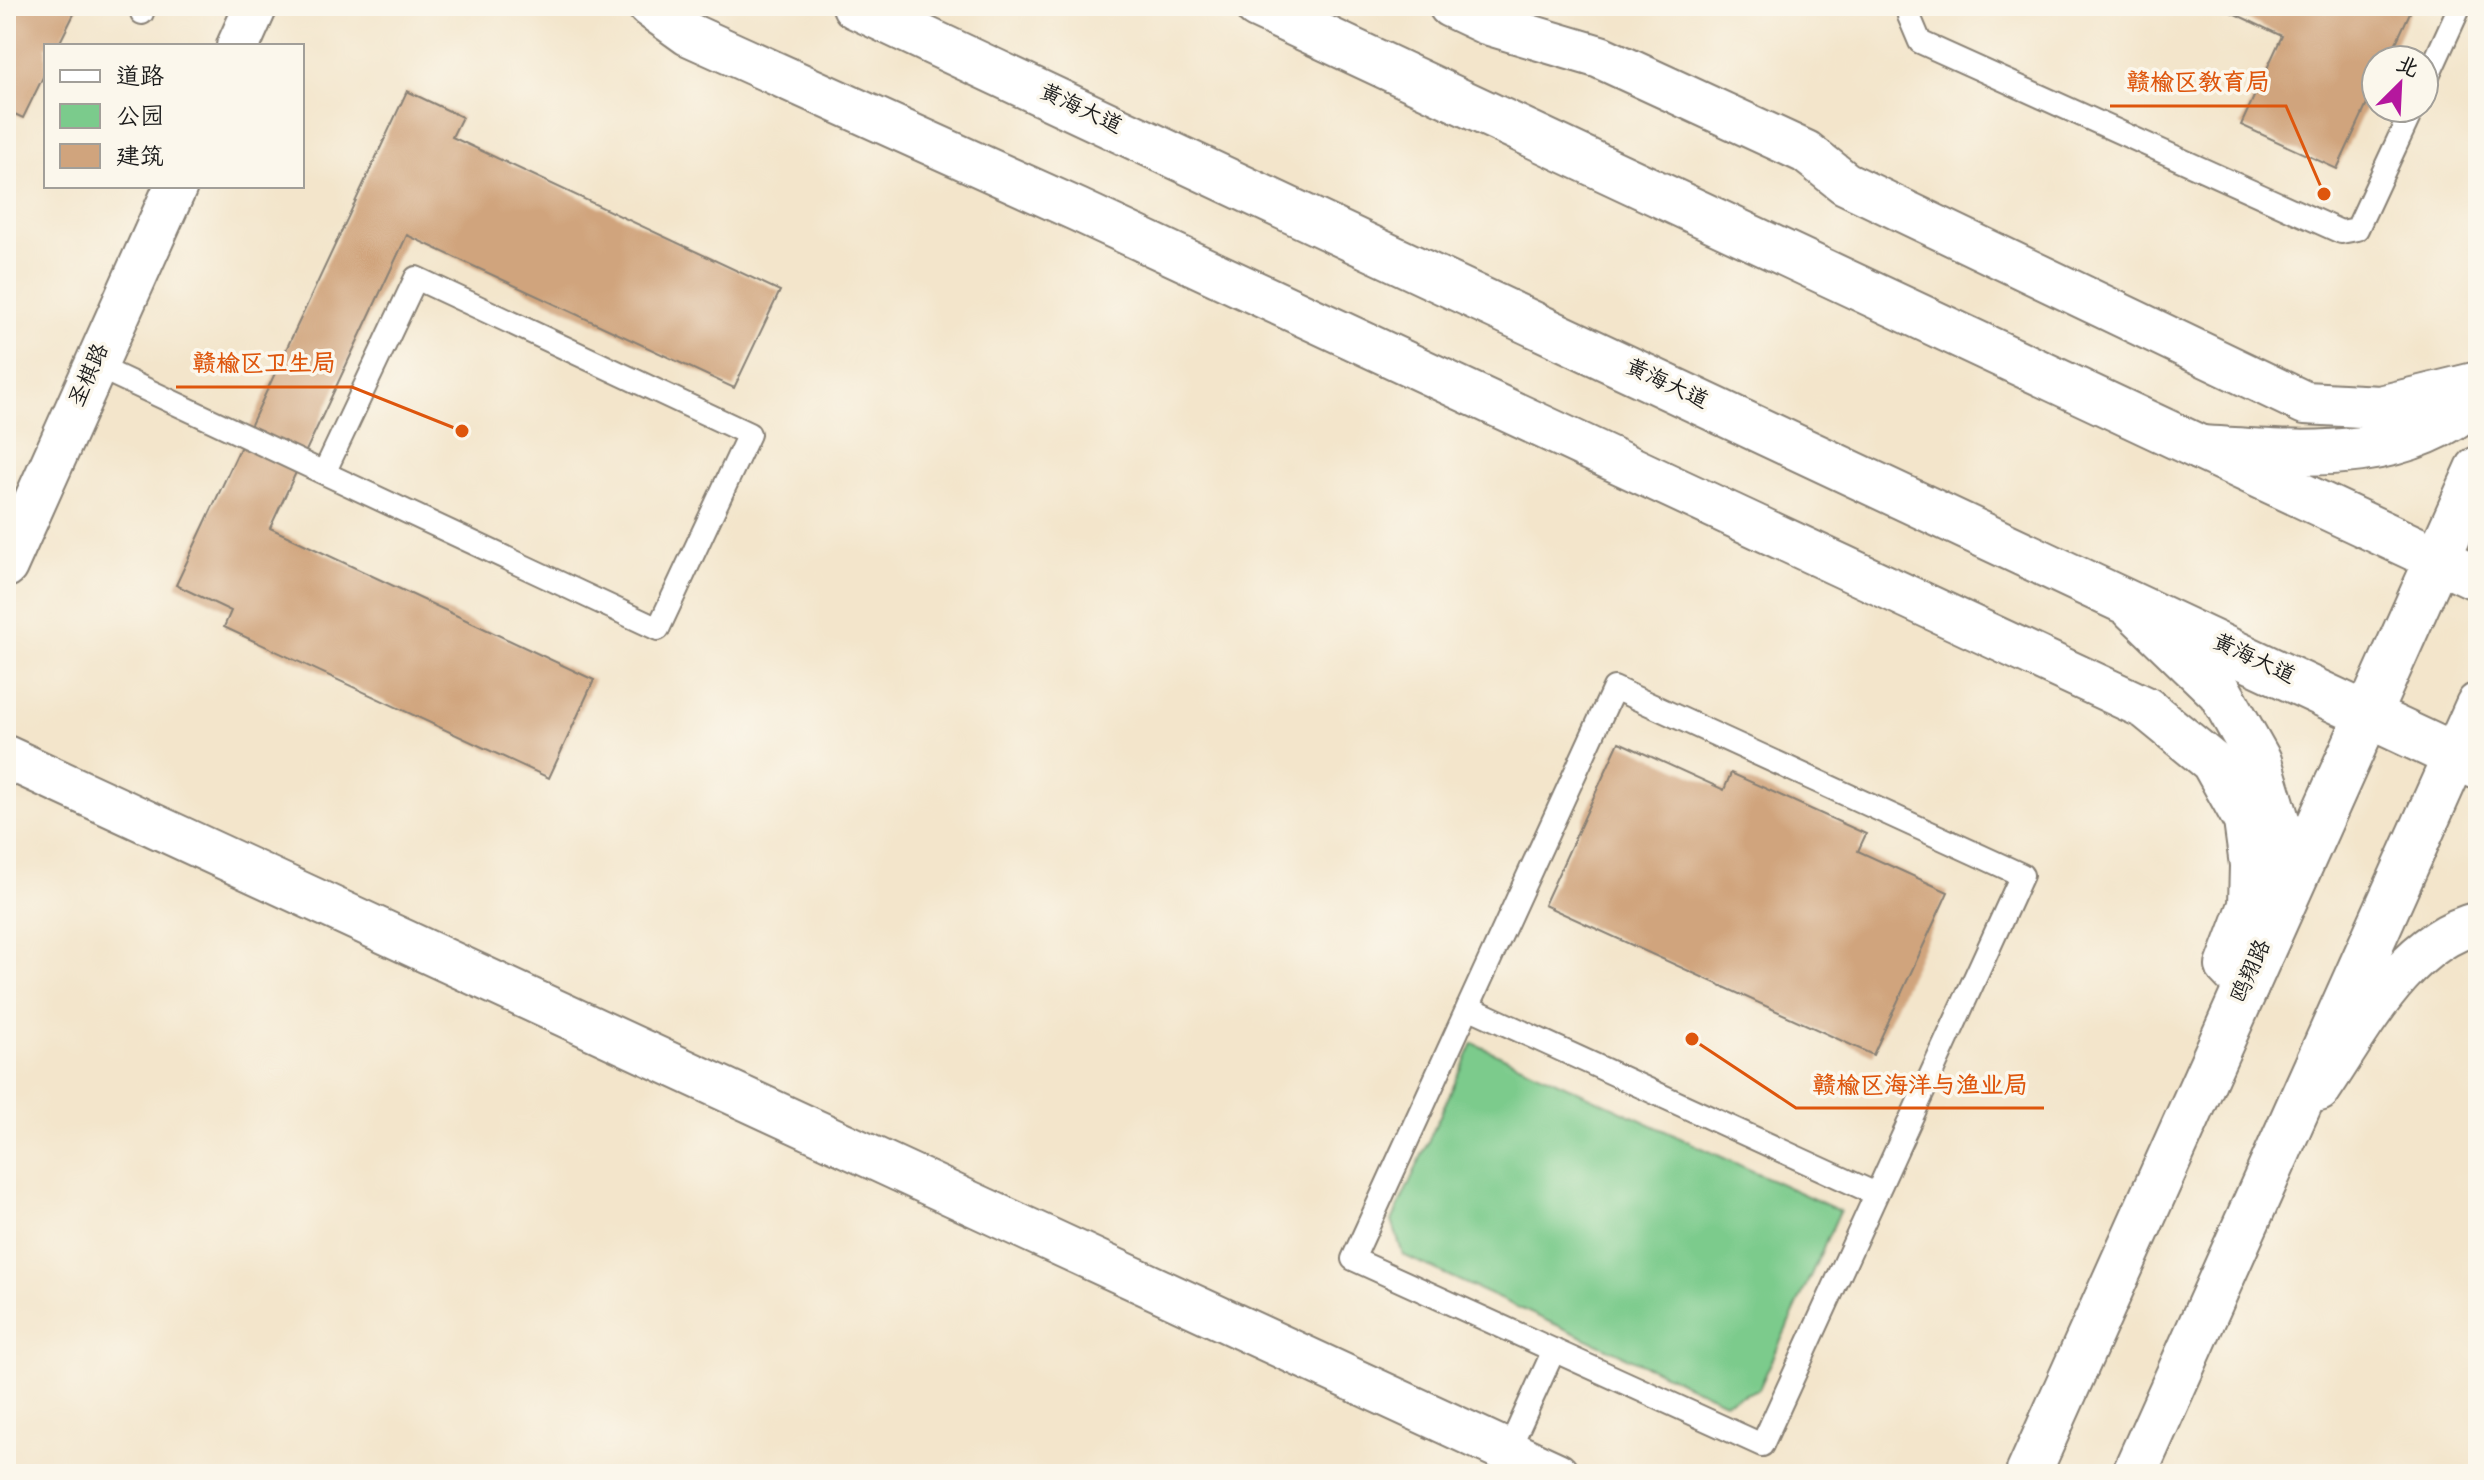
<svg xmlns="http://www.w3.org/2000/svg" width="2484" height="1480" font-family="'Gochi Hand','LXGW WenKai TC',sans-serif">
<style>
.green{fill:#7bcb8c;stroke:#4c7454;stroke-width:2}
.building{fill:#d0a47d}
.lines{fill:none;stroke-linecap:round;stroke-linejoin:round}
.service-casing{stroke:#888074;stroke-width:26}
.minor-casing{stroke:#888074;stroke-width:46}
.tertiary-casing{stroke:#888074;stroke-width:48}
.primary-casing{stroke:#888074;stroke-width:48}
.service{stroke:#fff;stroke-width:22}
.minor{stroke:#fff;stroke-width:42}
.tertiary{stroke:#fff;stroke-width:44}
.primary{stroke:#fff;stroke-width:44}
.labels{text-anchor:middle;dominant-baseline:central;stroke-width:7;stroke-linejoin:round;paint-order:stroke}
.street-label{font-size:22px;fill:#1c1c1c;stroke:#fbf7ec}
.leader{fill:none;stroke:#de560d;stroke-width:3}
.callout-dot{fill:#de560d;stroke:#fbf7ec;stroke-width:3}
.callout-label{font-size:24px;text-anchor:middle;font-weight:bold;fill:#de560d;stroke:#fbf7ec;stroke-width:7;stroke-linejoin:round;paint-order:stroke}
</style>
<rect width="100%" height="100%" fill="#fbf7ec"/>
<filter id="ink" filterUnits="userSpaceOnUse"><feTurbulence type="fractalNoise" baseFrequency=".0125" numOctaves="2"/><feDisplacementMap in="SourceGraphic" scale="16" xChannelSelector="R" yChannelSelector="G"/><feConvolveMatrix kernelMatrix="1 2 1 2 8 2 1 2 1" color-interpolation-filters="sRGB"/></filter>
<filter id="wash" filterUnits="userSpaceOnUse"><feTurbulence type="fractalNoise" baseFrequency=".006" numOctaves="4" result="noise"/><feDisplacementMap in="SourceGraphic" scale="32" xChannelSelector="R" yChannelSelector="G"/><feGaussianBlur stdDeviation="1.8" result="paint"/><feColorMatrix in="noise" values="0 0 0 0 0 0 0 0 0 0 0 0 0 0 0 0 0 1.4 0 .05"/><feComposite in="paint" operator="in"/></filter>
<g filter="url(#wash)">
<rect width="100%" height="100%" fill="#f3e5cb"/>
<path class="green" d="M1473,1043l367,168 -81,178 -34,13 -322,-147 -11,-34z"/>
<g id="blocks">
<path class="building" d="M6,6h72l-20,40h-12v25l-23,47 -17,-8z
M2218,6h195l-25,54h-12v25l-39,84 -96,-44 41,-89z
M407,91l55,26 -10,20 328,154 -46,97 -327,-153 -137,293 324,152 -45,98 -325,-151 7,-16 -55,-26z
M1619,742l105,48 7,-17 135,61 -8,17 90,41 -75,163 -329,-150z"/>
</g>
</g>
<g filter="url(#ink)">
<use href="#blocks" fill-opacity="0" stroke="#888074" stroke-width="2"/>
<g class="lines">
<g class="service-casing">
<path id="service" d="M140,6l2,7
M1909,6v10l11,26 421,190 16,-3 56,-121
M2424,85l36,-79
M416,278l333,156 -91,195 -334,-156z
M96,366l228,107
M1614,688l408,187 -260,570 -409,-186z
M1468,1007l408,187
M1508,1451l46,-101"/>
</g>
<g class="minor-casing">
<path id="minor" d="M649,6l39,28 390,176 1068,498 66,54 33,59 6,44 -1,40 -23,61 20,21
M1450,6l36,17 114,34 206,95 39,31 460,220 75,4 98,-24
M238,46l18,-40
M6,566l170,-380
M6,757l1551,717
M2319,1090c41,-60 84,-148 159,-167"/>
</g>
<g class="tertiary-casing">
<path id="tertiary" d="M2200,448c97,5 199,19 278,-49
M2134,609l86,83 39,69 18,59 7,47 -2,31
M2028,1474l450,-1005
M2134,1474l344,-769"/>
</g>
<g class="primary-casing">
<path id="primary" d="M855,6l1623,761
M1257,6l1221,572"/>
</g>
<use href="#service" class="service"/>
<use href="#minor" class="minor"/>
<use href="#tertiary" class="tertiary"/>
<use href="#primary" class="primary"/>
</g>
</g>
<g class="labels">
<g class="street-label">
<text transform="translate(1080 111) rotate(25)">黄海大道</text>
<text transform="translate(91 376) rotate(-66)">圣棋路</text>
<text transform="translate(1666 386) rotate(25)">黄海大道</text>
<text transform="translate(2253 661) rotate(25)">黄海大道</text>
<text transform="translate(2253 972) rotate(-66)">鸥翔路</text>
</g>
</g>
<path class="leader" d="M2324 194L2286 106H2110M462 431L352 387H176M1692 1039L1796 1108H2044"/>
<g class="callout-dot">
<circle cx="2324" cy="194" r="8"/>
<circle cx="462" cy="431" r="8"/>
<circle cx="1692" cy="1039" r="8"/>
</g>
<g class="callout-label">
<text x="2198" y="90">赣榆区教育局</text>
<text x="264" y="371">赣榆区卫生局</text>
<text x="1920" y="1093">赣榆区海洋与渔业局</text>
</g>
<rect width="2484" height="1480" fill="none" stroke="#fbf7ec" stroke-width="32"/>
<rect x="44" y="44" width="260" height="144" fill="#fbf7ec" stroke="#a29f99" stroke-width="2"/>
<rect x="60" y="70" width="40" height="12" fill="#ffffff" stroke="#a29f99" stroke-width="2"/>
<text x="116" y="84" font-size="24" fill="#1c1c1c">道路</text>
<rect x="60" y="104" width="40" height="24" fill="#7bcb8c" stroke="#a29f99" stroke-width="2"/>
<text x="116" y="124" font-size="24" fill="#1c1c1c">公园</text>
<rect x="60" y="144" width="40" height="24" fill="#d0a47d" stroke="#a29f99" stroke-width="2"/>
<text x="116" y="164" font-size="24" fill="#1c1c1c">建筑</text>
<g transform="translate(2400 84) rotate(24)"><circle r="38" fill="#fbf7ec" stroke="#a29f99" stroke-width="2"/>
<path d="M0-6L14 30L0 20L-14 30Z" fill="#b5179e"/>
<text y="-12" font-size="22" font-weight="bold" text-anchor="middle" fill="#1c1c1c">北</text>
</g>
</svg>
